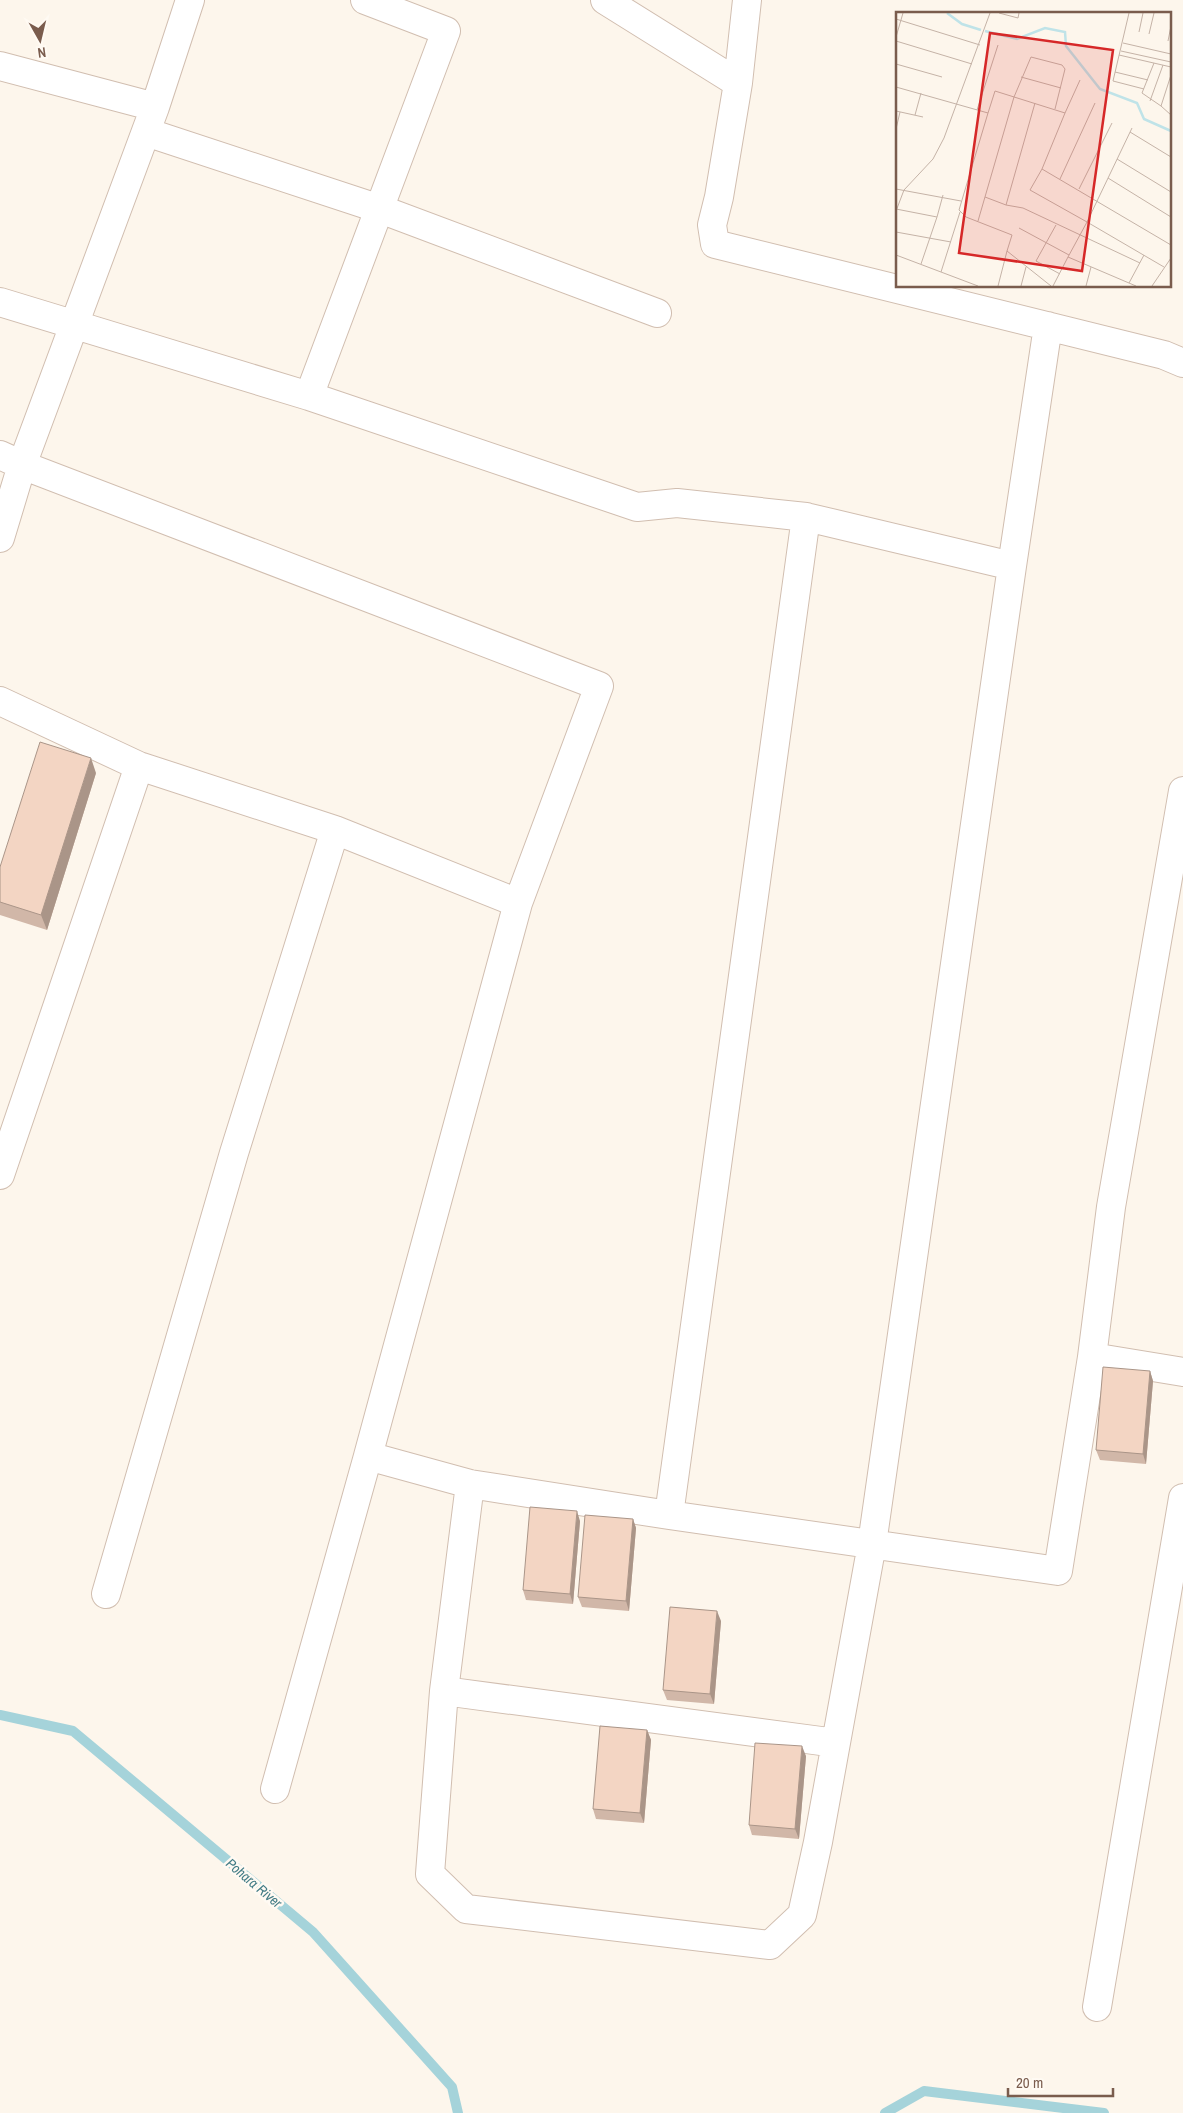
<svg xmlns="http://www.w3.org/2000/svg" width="1183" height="2113" font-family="'Archivo Narrow',sans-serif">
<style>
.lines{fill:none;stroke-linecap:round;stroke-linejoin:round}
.stream{stroke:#a5d3da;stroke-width:10}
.minor-casing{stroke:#d1beb0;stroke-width:30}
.minor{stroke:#fff;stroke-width:28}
.wall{fill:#d1b7a8}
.shaded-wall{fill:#aa9588}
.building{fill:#f3d5c3;stroke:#aa9588}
.labels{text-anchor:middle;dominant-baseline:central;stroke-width:5;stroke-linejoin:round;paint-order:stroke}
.water-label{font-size:14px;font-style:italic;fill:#437c86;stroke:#fffaf3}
.inset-river{fill:none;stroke:#bfe3e8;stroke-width:2.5}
.inset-road{fill:none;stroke:#c5b3a7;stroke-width:1}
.view{fill:#d62828;fill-opacity:0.15;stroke:#d62828;stroke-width:2.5}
.inset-edge{fill:none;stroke:#7a5c4d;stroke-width:2.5}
</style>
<rect width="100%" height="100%" fill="#fdf6ec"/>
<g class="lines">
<path class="stream" d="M0,1715l73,16 240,201 139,155 6,26
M885,2113l39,-22 180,22"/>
<g class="minor-casing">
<path id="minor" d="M605,0l133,83 -19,114 -7,28 3,19 449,111 19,8
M0,66l155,41 -133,358 -22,-10
M738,83l9,-83
M155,107l35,-107
M146,132l234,77 277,104
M0,302l309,94 328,111 40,-4 129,14
M309,396l137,-365 -81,-31
M0,538l22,-73 577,221 -81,217
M0,701l139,65 196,64 183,73 -150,553 102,28 199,31 389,56 34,-214 91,15
M0,1175l139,-409
M1092,1357l19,-150 72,-416
M470,1484l-26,207 -14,183 36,35 304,36 32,-30 16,-73 54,-298 140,-978 36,-240
M669,1515l137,-998 206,49
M106,1594l128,-441 101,-323
M444,1691l392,52
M275,1789l93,-333
M1097,2007l86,-509"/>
</g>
<use href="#minor" class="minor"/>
</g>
<path class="wall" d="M96,773l-49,157 -47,-15v-48z
M1150,1371l3,10 -7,83 -46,-4 -4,-10z
M633,1519l3,9 -7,83 -47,-4 -4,-10z
M580,1521l-7,83 -47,-4 -3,-10z
M721,1621l-7,83 -47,-4 -4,-10z
M647,1730l4,10 -7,83 -48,-4 -3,-10z
M806,1756l-7,83 -47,-4 -3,-10z"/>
<path class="shaded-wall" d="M91,758l5,15 -49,157 -6,-15z
M1150,1371l3,10 -7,83 -3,-10z
M577,1511l3,10 -7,83 -3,-10z
M633,1519l3,9 -7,83 -3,-10z
M717,1611l4,10 -7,83 -4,-10z
M647,1730l4,10 -7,83 -4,-10z
M802,1746l4,10 -7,83 -4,-10z"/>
<path class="building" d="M40,742l51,16 -50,157 -41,-13v-35z
M1103,1367l47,4 -7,83 -47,-4z
M530,1507l47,4 -7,83 -47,-4z
M585,1515l48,4 -7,82 -48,-4z
M670,1607l47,4 -7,83 -47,-4z
M600,1726l47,4 -7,83 -47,-4z
M755,1743l47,3 -7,83 -46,-4z"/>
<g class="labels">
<g class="water-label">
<text transform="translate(254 1883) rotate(40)">Pohara River</text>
</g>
</g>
<g transform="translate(896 12)">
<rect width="275" height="275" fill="#fdf6ec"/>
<path class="inset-river" d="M51,1l15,11 19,6M89,19l32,8 28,-11 20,4 1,14 34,43 37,14 7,16 27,12"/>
<path class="inset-road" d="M103,1l19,5 1,-5M233,1l-16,68 31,8M0,7l84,26M243,20l4,-19M253,22l5,-21M0,25l7,-24M0,29l76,23M272,29l3,-15M227,31l48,11M225,39l50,11M223,43l52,12M258,51l-12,30 19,13M0,52l46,13M219,60l33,8M275,63l-10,31 10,9M125,65l40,11M0,75l92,26 7,-22 70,22 -23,56 129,76M254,89l13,-36M81,98l21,-65M0,99l27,6M92,101l-29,97 7,7 46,18 -5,16 44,35M169,101l15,-33M19,103l6,-22M0,117l4,-17M234,120l41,25M221,147l54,33M146,157l-12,21 57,32 45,-94M212,166l63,39M164,167l35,-76M0,177l65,12M183,177l33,-66M89,185l21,8 29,-102M110,193l17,3 117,55M0,197l41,8 6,-22M0,199l8,-21 29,-31 11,-21 46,-125M82,209l36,-124 17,-40 31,8 3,4 -10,40M160,213l-20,36 24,13M123,216l50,27M0,220l55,10M0,243l82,31M25,252l16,-47M45,260l19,-60M233,271l15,-28M102,274l9,-35M125,274l5,-19M157,274l15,-29M190,274l5,-19M240,274l-68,-29 19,-35 77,45M256,274l19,-28"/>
<path class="view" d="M94,21l123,17 -31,221 -123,-18z"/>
<rect width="275" height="275" class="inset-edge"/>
</g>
<g transform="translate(40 40) rotate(172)" stroke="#fffaf3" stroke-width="4" paint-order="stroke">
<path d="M0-4L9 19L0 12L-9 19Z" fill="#7a5c4d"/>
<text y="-8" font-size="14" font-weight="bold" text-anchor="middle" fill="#7a5c4d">N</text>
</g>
<path d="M1008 2088v8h105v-8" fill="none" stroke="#7a5c4d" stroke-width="2.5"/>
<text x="1016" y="2088" font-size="15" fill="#7a5c4d" stroke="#fffaf3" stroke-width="4" paint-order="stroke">20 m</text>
</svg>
